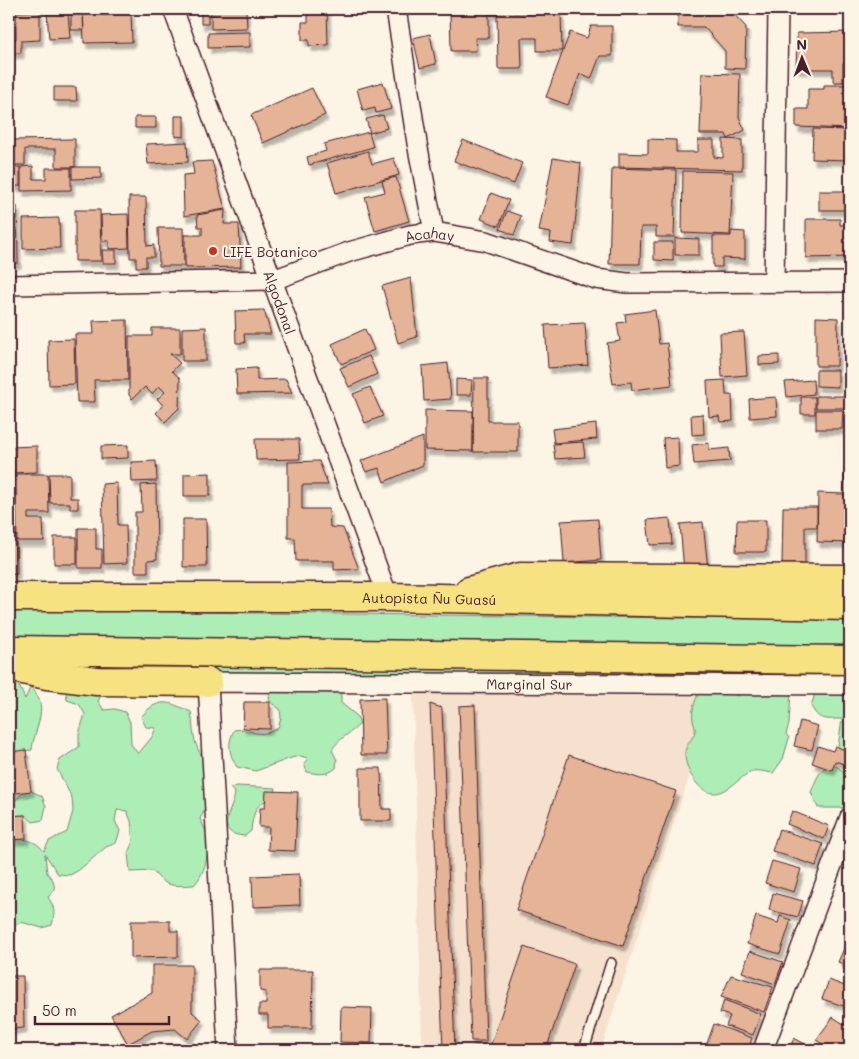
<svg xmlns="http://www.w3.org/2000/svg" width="859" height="1059" font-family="Mali,sans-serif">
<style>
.built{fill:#f5e1cd}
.green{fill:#adedb6;stroke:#7c8670}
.building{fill:#e5b396;stroke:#4a1f2b;filter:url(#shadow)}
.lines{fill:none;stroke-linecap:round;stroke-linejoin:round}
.lane-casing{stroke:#4a1f2b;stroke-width:12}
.street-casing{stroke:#4a1f2b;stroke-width:22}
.highway-casing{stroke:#4a1f2b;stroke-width:31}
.lane{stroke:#fcf5e5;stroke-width:9}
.street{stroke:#fcf5e5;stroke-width:19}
.highway{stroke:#f7e281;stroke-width:28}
.poi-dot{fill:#c8321e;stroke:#fcf5e5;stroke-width:2}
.labels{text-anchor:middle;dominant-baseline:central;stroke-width:4;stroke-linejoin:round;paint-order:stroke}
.street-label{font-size:14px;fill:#4a1f2b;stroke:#fcf5e5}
.poi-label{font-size:14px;fill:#4a1f2b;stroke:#fcf5e5;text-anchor:start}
</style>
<defs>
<filter id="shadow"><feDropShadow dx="3" dy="5.5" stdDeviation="1" flood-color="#0004"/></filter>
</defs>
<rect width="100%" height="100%" fill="#fcf5e5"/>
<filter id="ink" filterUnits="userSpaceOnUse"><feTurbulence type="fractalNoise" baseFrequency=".02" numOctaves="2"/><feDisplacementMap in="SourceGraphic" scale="10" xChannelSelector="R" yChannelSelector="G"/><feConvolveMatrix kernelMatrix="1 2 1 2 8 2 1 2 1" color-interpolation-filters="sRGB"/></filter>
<g filter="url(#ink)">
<path class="built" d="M413,694l302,2 -114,354h-179z"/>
<path class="green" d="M9,610l841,10v33l-841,-10z
M37,663l813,9v3l-723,-2z
M9,679h7l9,20 6,-13c2,4 7,9 8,14 6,14 -6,35 -7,50l-21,2 -2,2z
M272,687l66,1 3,5v10l16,13 3,8c-9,9 -22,15 -28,26l5,10 -1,8c-9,8 -18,6 -29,4l-3,-8 4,-6 -8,-2 -9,2 -35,13 -19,-4c-8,-13 -10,-23 -3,-37 14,-3 21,6 32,3 4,-1 8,-3 12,-5l3,-10 -1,-9c-12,-8 -13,-8 -8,-22z
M105,688l-7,13 6,9 11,-1 10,3 5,10 1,22 7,10 14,-17 4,-9 -10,-1 -5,-10c17,-21 29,-15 50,-5 2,8 1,16 3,24 2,12 8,22 17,31v30l-11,22c4,7 7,14 8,22 1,15 -4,34 -14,44 -19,1 -29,3 -41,-14l-23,1 -2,-19 5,-12 -2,-20 -4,-10 -10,-1 -2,11 5,10 -4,12 -10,4 -27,23 -9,5 -12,-1 -13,-20 2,19 6,7 2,10 -7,7c7,10 7,16 4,28l-10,3 -21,-6 -9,5 -3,5v-92c16,-1 24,-2 35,11l5,-10 18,-9 6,-21 -1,-13 -15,-29 3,-9 19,-13v-13l6,-20 -6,-10 -12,-4 -1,-10z
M702,688l12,1 24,7 7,-4 46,-1 -2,33 -3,10 3,4 -6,21 -10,14c-8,-1 -16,-4 -23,-1 -11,6 -23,22 -37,21 -16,-1 -29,-26 -28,-41 1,-8 9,-14 10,-21 1,-3 -2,-8 -2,-11 -2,-11 3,-23 9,-32z
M822,692l28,3v55l-5,2 -7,-5 4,-28c-16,0 -23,3 -31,-13l4,-12z
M834,765c15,7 16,21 15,36l-7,7h-24l-7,-16c5,-11 8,-26 23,-27z
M237,786l39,2 -2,10c-19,4 -21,16 -23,33l-6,5c-34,-2 -11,-27 -10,-43l-5,-5z
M31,791l11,5 4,10 -3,14 -10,2 -8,-7 -16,1v-14h5l9,-10z"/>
<path class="building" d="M71,9h12l1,21h-13z
M201,9h7v15h-7z
M211,9h35l1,19 -36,1z
M308,9h19l1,36 -19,1v-6h-7v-18h6z
M489,9v29h-14l1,13h-25l-1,-41z
M490,9h23v3h48l1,39h-25v-13h-16l1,31h-24l-1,-55h-7z
M678,9h51l17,18 -1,42 -20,-1v-17l-21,-24h-26z
M40,11v29l-19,1v12h-12v-13l7,-1v-27z
M68,12l2,26 -21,1 -2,-26z
M131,12l1,30 -48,1 -1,-30z
M591,26h21v30h-12l-9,23 -11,-5 -12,31 -22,-8 24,-65 17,6z
M250,32v15l-42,1v-15z
M850,32v31h-7v19h-10v-13h-37l1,-36z
M430,34l6,30 -16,4 -7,-30z
M702,73l38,1 -1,43 6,13 -17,9 -2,-5h-26z
M383,82l8,27 -15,4 -1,-5 -12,3 -6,-22z
M824,85h26v44l-54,-2v-18h12v-20h16z
M54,87h22l1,14h-23z
M312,88l13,27 -62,28 -12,-28z
M383,115l4,13 -17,5 -4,-14z
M175,116h9v21l-9,-1z
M135,117h21v11h-21z
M813,129l37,1v30l-38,-1z
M369,132l4,15 -64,18 -2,-8 19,-6 -2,-7z
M75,139v28h-19v-18h-31v16h-16v-25z
M648,139l28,1v12h22v-12h16v17l9,1v-19l19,1v30l-123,-3v-14l29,1z
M463,140l59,23 -8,21 -60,-23z
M187,142l1,20 -40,2 -2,-20z
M368,151l4,13 22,-6 5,17 -63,18 -9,-30z
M553,158l28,5 -8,82 -23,-3 1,-9 -12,-2z
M212,161l13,48 -41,7 -1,-41 11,-1 -2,-12z
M33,166v13h13v-11h25v22l-50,1v-24z
M9,167h11v19h-11z
M72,167h29v11l-29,1z
M612,168l64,2 -2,67h-18v-10h-15l-1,37h-31z
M683,171l50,1 -3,63 -48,-2z
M396,177l13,44 -34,10 -10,-34 20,-5 -3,-11z
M819,191h31v19h-31z
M491,193l18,7 -10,26 -18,-7z
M129,197h17l1,49 7,-1v12h-8v10h-10v-9h-6z
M9,206h8l1,57h-9z
M75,210h25l1,51h-26z
M225,210l-1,14h15l2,43 -56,1v-33h17v-8h-4l-1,-12z
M507,211l14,5 -7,19 -14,-6z
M128,214l1,34 -20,1v-8h-7l-1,-26z
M59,218l1,30 -37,1v-30z
M806,219h34v6h10v37v-5l-44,1z
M158,228h25l1,38h-25z
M731,231l14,1v27l-23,-1v9h-9v-31h18z
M675,238l24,1v16h-24z
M654,242h19v19l-19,-1z
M102,250h14v13h-13z
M411,278l6,59 -19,6 -16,-57z
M264,310l7,24h-27l1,9h-9l-1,-32z
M655,310l4,34 8,-1 5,42 -40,5 -1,-8 -18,2 -6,-41 13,-2 -3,-18 9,-1 -1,-8z
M816,317l22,1 -1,48h-21z
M127,320l1,60h-34l1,22h-18l-2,-68h19l-1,-13z
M585,323l3,42 -40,3 -3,-43z
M206,327v34h-24v-33z
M152,328h28v26h-10l10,9 -8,8 8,7 -1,30 -14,14 -9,-9 7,-8 -6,-6 8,-7 -6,-6 -7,8 -7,-7 -13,12 -3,-4v-59h23z
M365,329l9,21 -33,14 -9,-20z
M744,332l3,43 -25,2 -2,-44z
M74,339l1,45 -26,1 -1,-45z
M779,355v9l-20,1v-9z
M369,356l8,18 -28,13 -9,-19z
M448,363l3,36 -27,2 -2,-35z
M257,368v12l29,-1 6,14 -55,1 -1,-25z
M816,370h22v17l-22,-1z
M474,378h14v43h30v31h-45z
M456,379l16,1 -1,15h-15z
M725,380l1,15h6l1,26 -13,1 -1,-6 -10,1 -2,-36z
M813,380l1,14 -27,3 -2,-15z
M370,387l13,29 -18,7 -12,-29z
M816,396h31v12h-31z
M776,397l1,19 -27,2 -1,-19z
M801,397h14v17h-14z
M425,410l48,1v40l-48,-1z
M816,410h27l-1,19h-26z
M703,414l1,20 -12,1 -1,-20z
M596,424l1,15 -43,4 -2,-14z
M423,437v28l-39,17 -5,-14 -13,4 -5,-11z
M678,437l1,29 -14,2 -2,-30z
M255,439h44l1,20 -44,1z
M583,442l2,15 -30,2 -2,-15z
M709,443v7l20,-2 1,13 -36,3 -2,-19z
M128,445v13l-27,1v-13z
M37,446v26l-28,1v-26z
M156,461l1,20 -25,1 -1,-20z
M319,461l9,24h-26v24h27l1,18 13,1 16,41 -25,1v-9h-38l-1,-23h-7v-76z
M845,463h5v80l-33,-1 1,-49 26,1z
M210,473v23h-26v-22z
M16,474h32l1,39h-21v6h15l1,22h-27z
M49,474h21v24h8v11h-8v-6h-20z
M9,475h5l1,60h-6z
M117,483l1,42h8l1,38 -23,1 -2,-80z
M156,484l1,75 -9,1v12h-13v-60h7l-1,-27z
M783,507h34v20h-12v37h-23z
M670,518l2,26 -22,1 -3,-25z
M183,519h23l1,48h-24z
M598,519l3,41 -37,3 -3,-42z
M737,520h29v32h-30z
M703,522l5,47 -24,2 -4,-47z
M78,528h18v21h6v19h-24z
M9,535h7l1,39 -8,1z
M54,537h23v27h-23z
M385,698l2,57h-26l-1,-56z
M244,702h26v27l-27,-1z
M430,704l12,4 13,342h-12z
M475,705l11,336h-15l-12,-335z
M800,721l18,5 -6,24 -18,-4z
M818,746l15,5 2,-5 15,6v14l-15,-5 -3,9 -20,-7z
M26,750l5,41 -22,3v-42z
M569,755l107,36 -53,155 -107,-36z
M360,768h21l1,41h9v12h-31z
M266,791l32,1 -3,59 -27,-1 1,-23h-10l1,-19h5z
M792,811l37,15 -5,13 -37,-15z
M25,815l1,24 -17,1v-24z
M779,829l44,15 -7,22 -44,-15z
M772,861l29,8 -7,23 -29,-9z
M299,874l1,31 -47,2 -1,-31z
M773,893l30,8 -5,16 -29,-7z
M756,916l22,7 2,-7 11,4 -11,34 -33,-10z
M131,921h39v10h8v26l-47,1z
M846,944l4,2v21l-12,-5z
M524,947l51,17 -29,86h-57z
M750,951l33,11 -8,22 -33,-12z
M152,965h40v47l10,8 -15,19 -12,-10 -23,2 -24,13 -17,-29 41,-22z
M260,970h53l-1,58h-44v-13h-9v-11h7v-12l-6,-1z
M731,975l42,12 -9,25 -43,-15z
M9,976h14l1,52 -15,1z
M829,980l21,8v20l-28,-9z
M724,1000l37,14 -8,21 -27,-9 4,-10 -10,-3z
M341,1007l31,1 -1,35 -31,-1z
M833,1017l17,11v16l-4,6h-14l-16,-10z
M714,1024l38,14 -3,10 -9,-3 -2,5 -33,-1z
M794,1038l11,6 -3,6h-13z
M372,1048h30v2h-30z"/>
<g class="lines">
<g class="lane-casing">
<path id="lane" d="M584,1050l27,-87"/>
</g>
<g class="street-casing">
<g id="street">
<path id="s1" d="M173,9l215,588"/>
<path d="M396,9l21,134 17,89"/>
<path d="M774,282l4,-273"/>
<path id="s2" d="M9,285l264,-5 76,-28 61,-17 24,-3 52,9 110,38 31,4 223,-1"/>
<path id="s3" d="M228,1050l-20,-368 642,3"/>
<path d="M763,1050l87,-233"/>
</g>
</g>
<g class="highway-casing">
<g id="highway">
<path d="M469,591l51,-14 330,2"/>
<path id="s4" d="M9,597h379l462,9"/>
<path d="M9,650l841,10"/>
<path d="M9,667l38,8 50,6 111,1"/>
</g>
</g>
<use href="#lane" class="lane"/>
<use href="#street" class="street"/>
<use href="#highway" class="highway"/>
</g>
</g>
<circle class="poi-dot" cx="213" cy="251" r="5"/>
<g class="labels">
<g class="street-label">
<text stroke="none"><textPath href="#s2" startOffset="428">Acahay</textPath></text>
<text stroke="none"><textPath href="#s1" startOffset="312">Algodonal</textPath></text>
<text stroke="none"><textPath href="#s4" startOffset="420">Autopista Ñu Guasú</textPath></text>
<text stroke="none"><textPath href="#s3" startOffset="690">Marginal Sur</textPath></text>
</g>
<g class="poi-label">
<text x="223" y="251">LIFE Botanico</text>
</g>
</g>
<rect width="859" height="1059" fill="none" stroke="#fcf5e5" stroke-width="30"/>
<rect x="15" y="15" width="829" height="1029" fill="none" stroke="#4a1f2b" stroke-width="2" filter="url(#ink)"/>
<g transform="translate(802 58) rotate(359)" stroke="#fcf5e5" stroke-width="4" paint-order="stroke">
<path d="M0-4L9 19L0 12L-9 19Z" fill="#4a1f2b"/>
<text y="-8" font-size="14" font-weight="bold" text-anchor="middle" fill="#4a1f2b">N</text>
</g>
<path d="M35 1016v8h134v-8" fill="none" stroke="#4a1f2b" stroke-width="2.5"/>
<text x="42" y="1016" font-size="15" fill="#4a1f2b" stroke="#fcf5e5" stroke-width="4" paint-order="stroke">50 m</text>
</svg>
